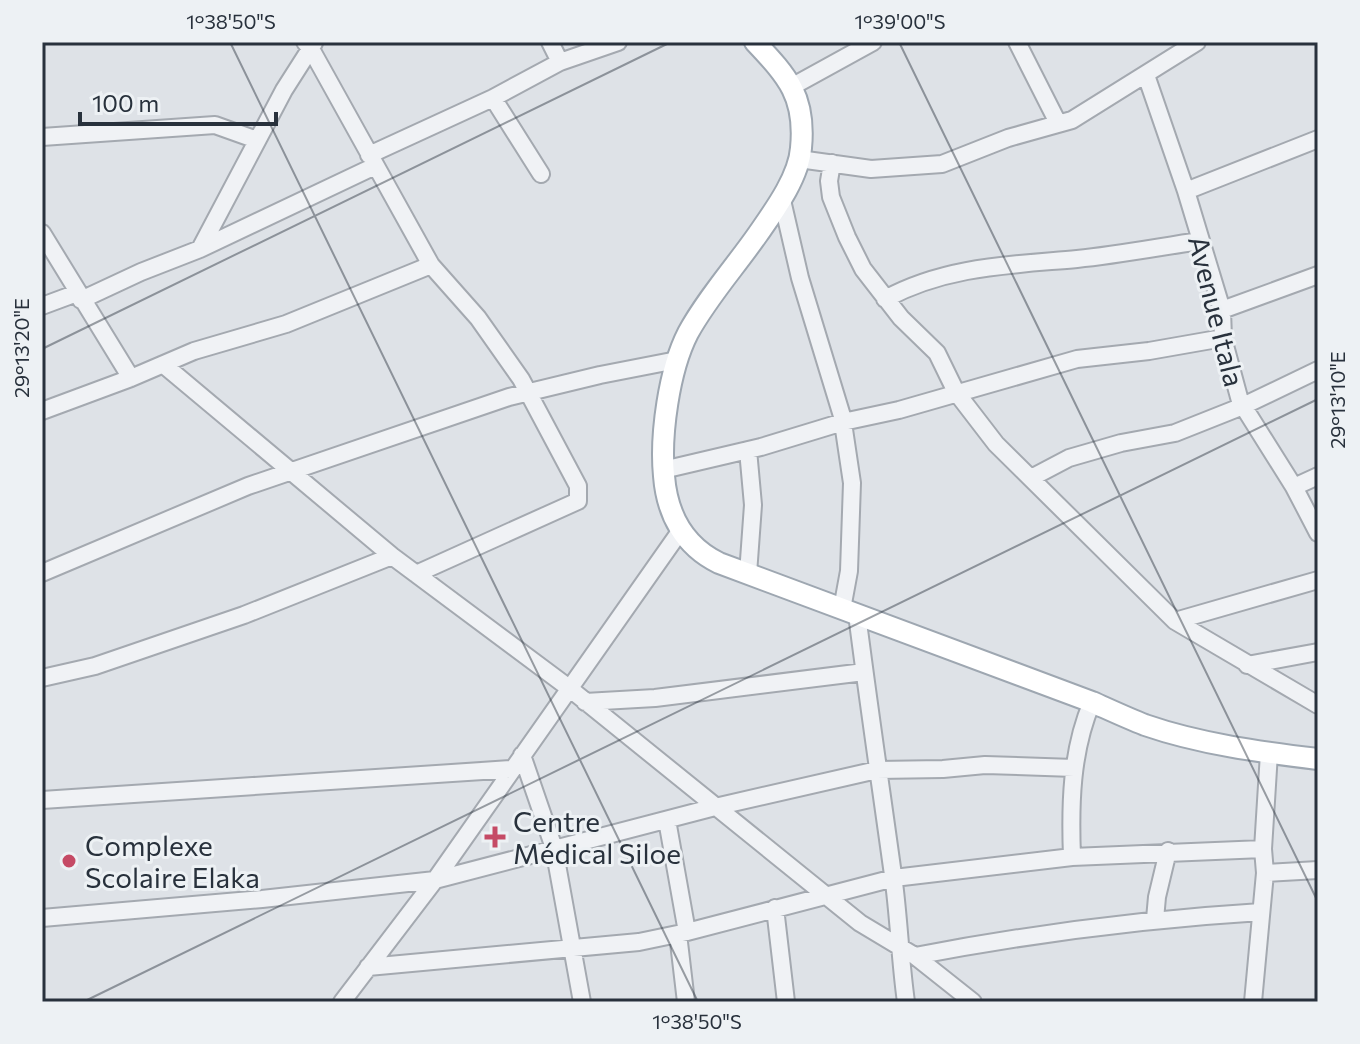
<svg xmlns="http://www.w3.org/2000/svg" width="1360" height="1044" font-family="Commissioner,sans-serif">
<style>
.lines{fill:none;stroke-linecap:round;stroke-linejoin:round}
.minor-casing{stroke:#a4a9b0;stroke-width:20}
.major-casing{stroke:#9ea7b1;stroke-width:24}
.minor{stroke:#f0f2f5;stroke-width:16}
.major{stroke:#fff;stroke-width:20}
.ticks{fill:none;stroke:#28313c;stroke-width:2;stroke-opacity:0.45}
.poi-dot{fill:#c54a65;stroke:#edf1f4;stroke-width:3}
.labels{text-anchor:middle;dominant-baseline:central;stroke-width:6;stroke-linejoin:round;paint-order:stroke}
.street-label{font-size:28px;fill:#28313c;stroke:#edf1f4}
.poi-label{font-size:28px;fill:#28313c;stroke:#edf1f4;text-anchor:start}
.neatline{fill:none;stroke:#28313c;stroke-width:3}
.ticks-label{font-size:20px;text-anchor:middle;fill:#28313c}
</style>
<rect width="100%" height="100%" fill="#dee2e7"/>
<g class="lines">
<g class="minor-casing">
<path id="minor" d="M305,42l6,7 120,216 47,53 43,61 57,107v15l-162,73
M550,42l10,20
M1017,42l41,81
M1146,75l40,116 36,119 1,28 17,63 54,86 24,46
M793,86l80,-44
M493,98l48,76
M42,137l173,-12 42,15
M369,155l124,-57 67,-36 58,-20
M799,159l72,10 71,-5 66,-26 64,-18 125,-78
M832,163l-3,18 2,16 16,40 16,32 38,49 36,35 19,39 40,52 179,177 143,84
M1186,191l132,-52
M782,200l18,78 42,138 10,67 -3,88 -7,38
M42,233l89,145
M200,249l84,-159 30,-47
M885,299c61,-33 125,-34 192,-40 41,-4 82,-12 123,-18
M81,300l60,-28 59,-23 175,-83
M42,306l35,-13
M1222,310l96,-35
M164,365l228,191 177,132 291,235 55,33 58,46
M42,411l89,-33 63,-27 92,-27 145,-59
M748,450l5,55 -5,69
M663,470l98,-23 82,-25 56,-12 178,-51 72,-8 74,-13
M1031,478l38,-20 52,-15 54,-10 68,-27 75,-36
M1294,487l24,-11
M42,573l206,-87 261,-89 91,-22 77,-15
M857,614c11,87 24,174 36,261 6,42 7,85 13,127
M1175,621l143,-41
M1247,665l71,-13
M42,678l53,-12 149,-51 148,-59
M585,702l70,-4 209,-26
M522,755l32,93 28,154
M42,800l470,-31
M667,820l20,112
M1072,857c-2,-52 -1,-106 20,-155
M1265,873l53,-3
M775,908l11,94
M42,918l220,-19 173,-19 280,-73 162,-37 66,-1 42,-4 89,3
M1155,919l2,-22 11,-46
M678,934l8,68
M915,956c115,-22 230,-37 346,-44
M368,967l271,-25 48,-10 207,-54 178,-21 191,-8
M342,1002l93,-122 246,-350
M1253,1002l12,-129 -2,-24 6,-96"/>
</g>
<g class="major-casing">
<path id="major" d="M755,42c33,35 51,55 46,106 -2,29 -27,63 -43,86 -23,33 -51,64 -70,99 -19,37 -28,102 -24,143 3,38 20,70 55,87l373,139c18,8 35,16 53,23 55,19 115,27 173,34"/>
</g>
<use href="#minor" class="minor"/>
<use href="#major" class="major"/>
</g>
<path class="ticks" d="M230,42l468,960M899,42l419,860M42,349l629,-307M83,1002l1235,-603"/>
<g class="poi-dot">
<path d="M491 825h8v8h8v8h-8v8h-8v-8h-8v-8h8z"/>
<circle cx="69" cy="861" r="8"/>
</g>
<g class="labels">
<g class="street-label">
<text transform="translate(1217 311) rotate(76)">Avenue Itala</text>
</g>
<g class="poi-label">
<text x="513" y="821">Centre<tspan x="513" dy="32">Médical Siloe</tspan></text>
<text x="85" y="845">Complexe<tspan x="85" dy="32">Scolaire Elaka</tspan></text>
</g>
</g>
<rect width="1360" height="1044" fill="none" stroke="#edf1f4" stroke-width="88"/>
<path d="M80 112v12h196v-12" fill="none" stroke="#28313c" stroke-width="4"/>
<text x="92" y="112" font-size="24" fill="#28313c" stroke="#edf1f4" stroke-width="6" paint-order="stroke">100 m</text>
<rect x="44" y="44" width="1272" height="956" class="neatline"/>
<g class="ticks-label">
<text x="231" y="29">1°38'50"S</text>
<text x="900" y="29">1°39'00"S</text>
<text transform="translate(22 348) rotate(-90)" y="7">29°13'20"E</text>
<text transform="translate(1338 400) rotate(-90)" y="7">29°13'10"E</text>
<text x="697" y="1029">1°38'50"S</text>
</g>
</svg>
